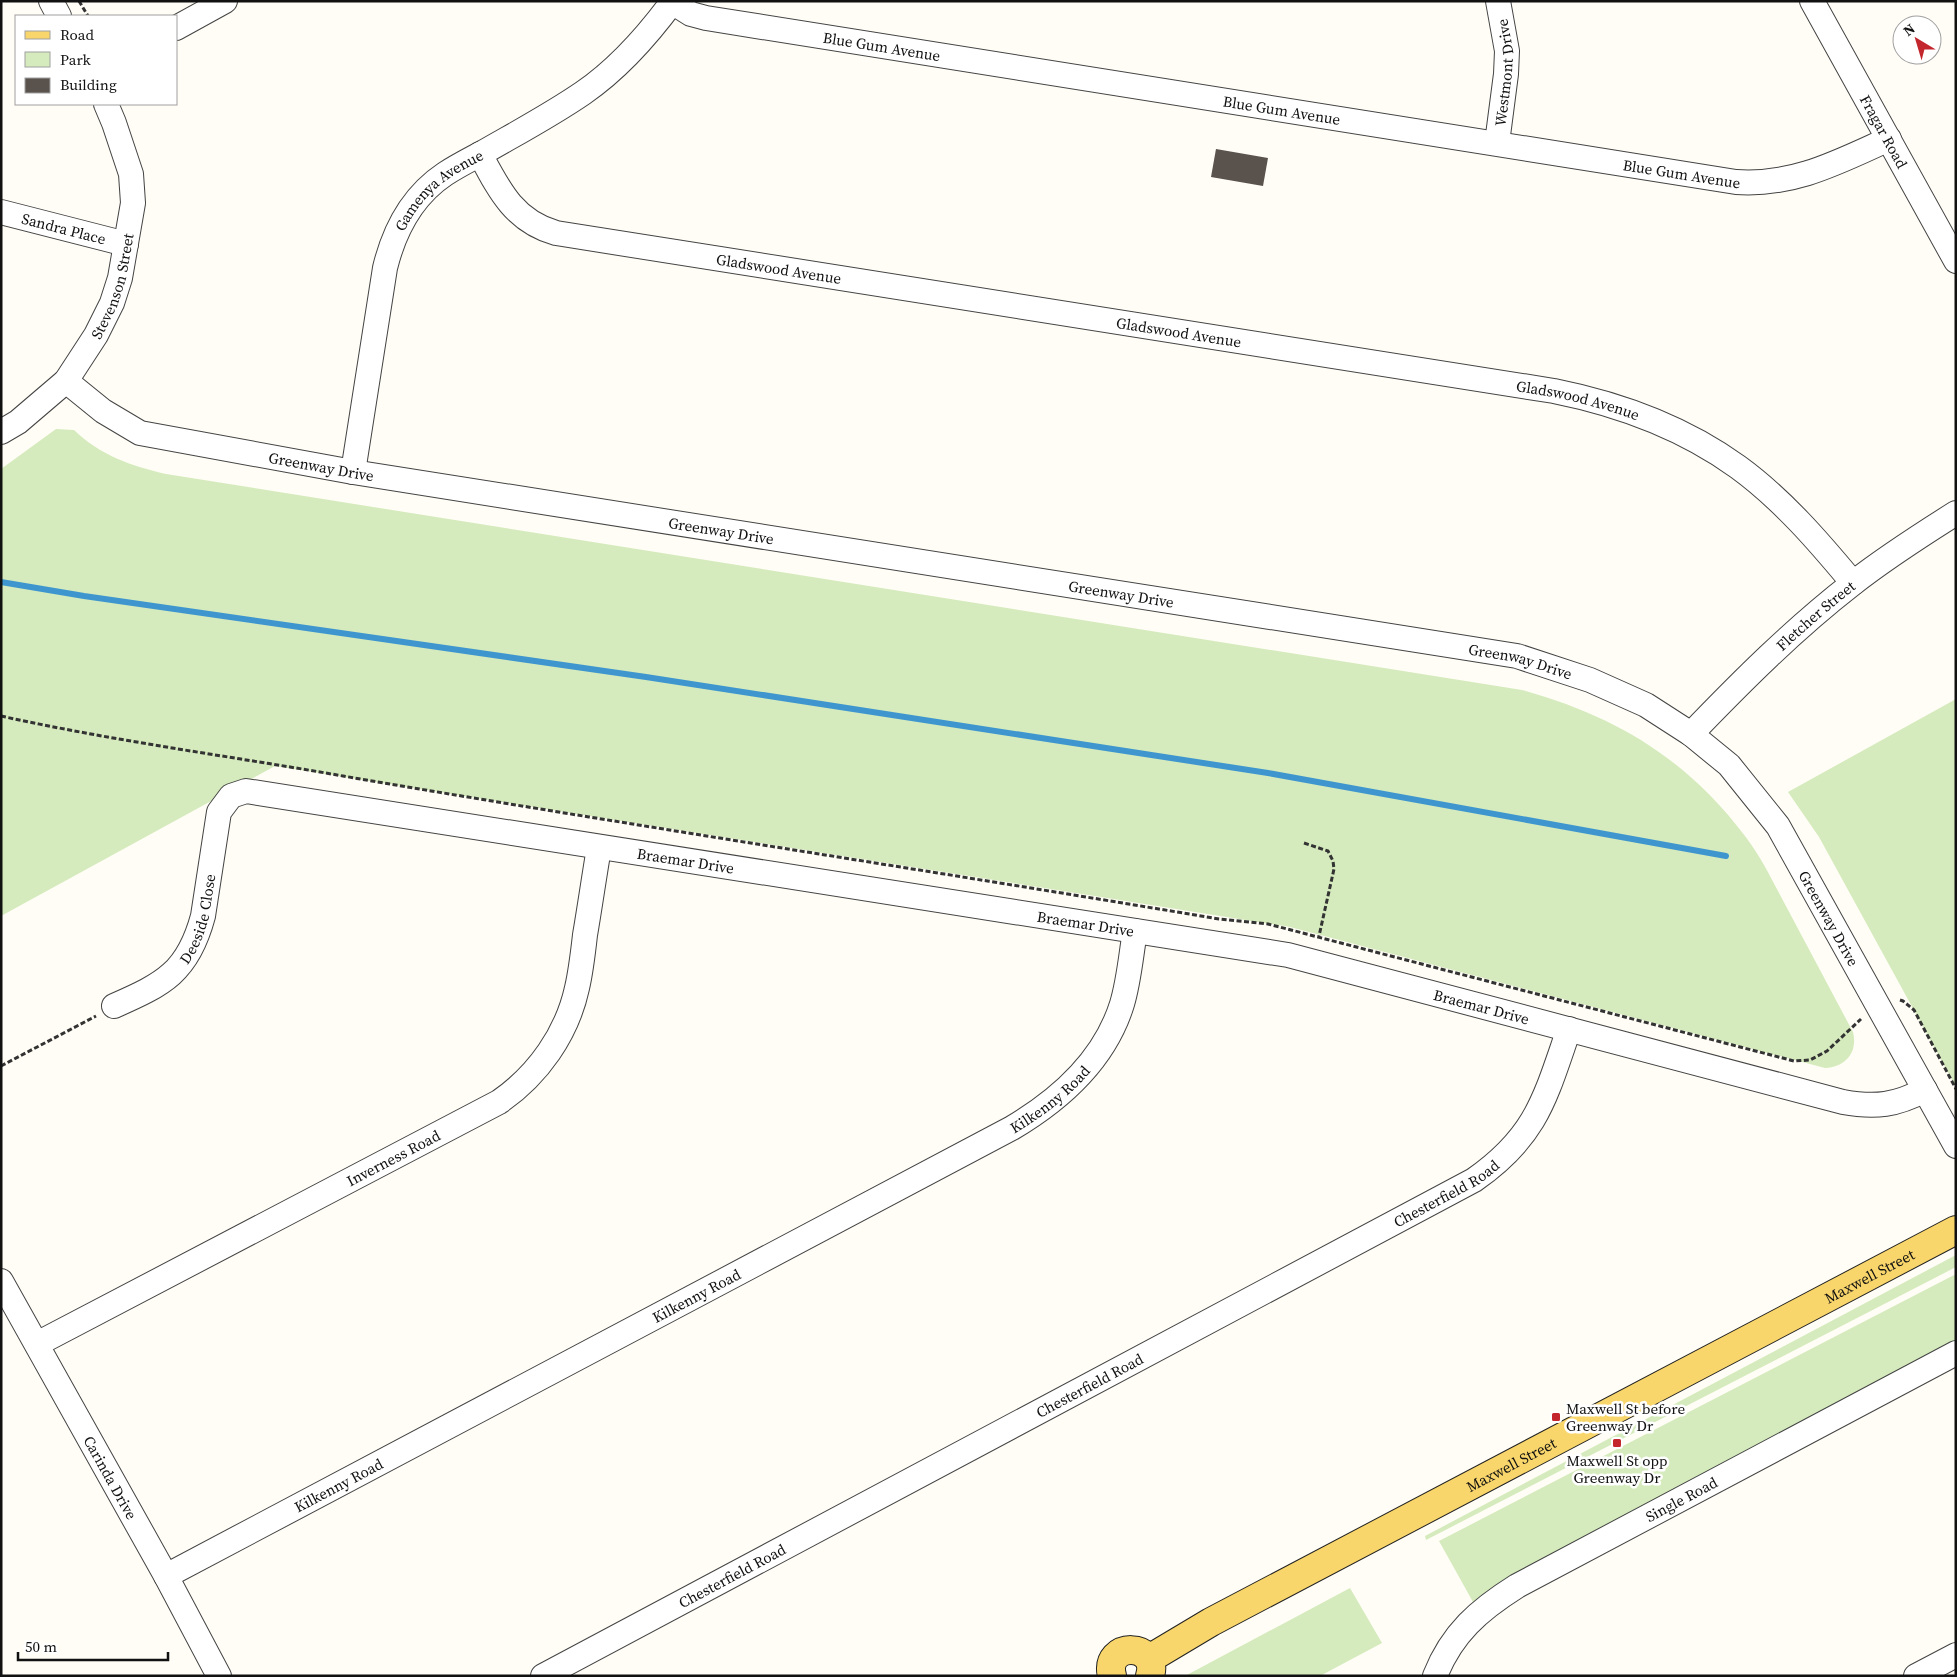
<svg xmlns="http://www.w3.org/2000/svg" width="1957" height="1677" font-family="'Source Serif 4',serif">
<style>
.green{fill:#d5ebbd}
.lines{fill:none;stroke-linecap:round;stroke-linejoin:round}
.stream{stroke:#3f96cf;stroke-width:6}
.building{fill:#5a524d}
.minor-casing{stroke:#444;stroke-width:26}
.major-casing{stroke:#222;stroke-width:30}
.path{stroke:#333;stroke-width:3;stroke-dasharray:5 2.5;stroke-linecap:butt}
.minor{stroke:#fff;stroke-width:24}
.major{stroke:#f9d66b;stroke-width:28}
.poi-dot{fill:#c4262e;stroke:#fff;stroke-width:2}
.labels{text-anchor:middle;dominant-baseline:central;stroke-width:5;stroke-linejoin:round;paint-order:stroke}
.street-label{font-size:15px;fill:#111;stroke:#fff}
.poi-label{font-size:15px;fill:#111;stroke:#fff;text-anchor:start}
</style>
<rect width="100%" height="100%" fill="#fffdf5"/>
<path class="green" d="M56,429l18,1c26,25 57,36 92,44l1356,216c93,26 164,68 223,146 17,22 29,48 42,72 22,41 44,83 66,124 5,20 -7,35 -28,36l-535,-141 -1015,-161 -274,150v-447z
M1956,699v388l-137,-250 -31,-45z
M1956,1255v12l-530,273 -1,-4z
M1956,1274v67l-453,239 -30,22 -34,-61z
M1350,1588l32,55 -62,33h-135z"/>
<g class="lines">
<path class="stream" d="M1,582l83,14 562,81 622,96 458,83"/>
</g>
<path class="building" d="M1216,149l52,9 -5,28 -52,-9z"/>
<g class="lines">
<g class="minor-casing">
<g id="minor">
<path d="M51,1l8,15"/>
<path id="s1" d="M1812,1l144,260"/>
<path id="s2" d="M672,2l19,12 15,4 1030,164c58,4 102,-20 153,-43"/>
<path d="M176,28l49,-27"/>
<path id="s3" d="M1497,143l9,-69 1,-23 -9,-50"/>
<path id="s4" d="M480,154c19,36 34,67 76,79l998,158c65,13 130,37 184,76 44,32 81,75 115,116"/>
<path id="s5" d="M1,212l125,32"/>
<path id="s6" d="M66,381l37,30 37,22 213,39 1164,184 73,24 56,25 45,29 38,31 49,61 178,320"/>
<path id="s7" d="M1,432l17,-10 48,-41 30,-46 16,-32 8,-25 13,-75 -2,-29 -17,-51 -8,-19"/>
<path id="s8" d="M353,472l32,-204c9,-37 27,-72 60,-94 12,-8 26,-15 39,-22 33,-19 67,-37 99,-59 35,-24 65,-58 90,-92"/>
<path id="s9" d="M1691,734c51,-53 103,-105 161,-150 33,-26 69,-49 104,-71"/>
<path id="s10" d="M114,1006c50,-22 74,-34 89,-90l16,-104 12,-16 15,-5 1042,164 555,147c33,6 53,3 82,-12"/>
<path id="s11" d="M1,1281l165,295 53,100"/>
<path id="s12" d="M37,1344l462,-242c39,-27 68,-68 78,-114 4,-17 6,-35 8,-53 5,-29 9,-58 14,-87"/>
<path id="s13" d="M166,1576l846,-448c49,-29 93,-69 110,-124 7,-23 9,-49 13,-73"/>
<path id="s14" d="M543,1676l931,-496c63,-44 71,-82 95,-151"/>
<path id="s15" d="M1435,1676c17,-43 44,-66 82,-90l439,-233"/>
<path d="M1916,1676l40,-21"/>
</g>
</g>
<g class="major-casing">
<g id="major">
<path id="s16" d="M1149,1659l62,-37 745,-392"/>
<path d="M1112,1676c-9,-35 48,-34 38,0"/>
</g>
</g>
<path class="path" d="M79,1l9,15
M1,716c113,25 228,40 342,60 292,50 584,94 876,143l49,5 526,137 16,-1 17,-9 34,-32
M1304,843l24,8 5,10 1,8 -15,67
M1900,1000l3,1 11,9 42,79
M1,1066l95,-50"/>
<use href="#minor" class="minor"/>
<use href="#major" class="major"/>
</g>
<g class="poi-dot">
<rect x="1551" y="1412" width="10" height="10" rx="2.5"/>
<rect x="1612" y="1438" width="10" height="10" rx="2.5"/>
</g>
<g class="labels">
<g class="street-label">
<text stroke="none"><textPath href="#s2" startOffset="216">Blue Gum Avenue</textPath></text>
<text stroke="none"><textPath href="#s3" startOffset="71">Westmont Drive</textPath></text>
<text stroke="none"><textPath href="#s2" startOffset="621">Blue Gum Avenue</textPath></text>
<text stroke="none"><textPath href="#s1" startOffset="149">Fragar Road</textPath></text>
<text stroke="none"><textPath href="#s2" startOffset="1026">Blue Gum Avenue</textPath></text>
<text stroke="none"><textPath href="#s8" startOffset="305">Gamenya Avenue</textPath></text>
<text stroke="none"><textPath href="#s5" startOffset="65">Sandra Place</textPath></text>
<text stroke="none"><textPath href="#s4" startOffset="339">Gladswood Avenue</textPath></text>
<text stroke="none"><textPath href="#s7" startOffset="190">Stevenson Street</textPath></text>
<text stroke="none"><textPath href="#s4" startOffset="744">Gladswood Avenue</textPath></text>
<text stroke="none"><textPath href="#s4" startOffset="1149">Gladswood Avenue</textPath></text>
<text stroke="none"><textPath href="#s6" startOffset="275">Greenway Drive</textPath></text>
<text stroke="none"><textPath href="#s6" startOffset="680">Greenway Drive</textPath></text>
<text stroke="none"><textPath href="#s6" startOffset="1085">Greenway Drive</textPath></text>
<text stroke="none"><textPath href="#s9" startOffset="172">Fletcher Street</textPath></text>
<text stroke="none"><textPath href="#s6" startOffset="1490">Greenway Drive</textPath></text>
<text stroke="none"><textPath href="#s10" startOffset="719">Braemar Drive</textPath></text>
<text stroke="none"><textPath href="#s10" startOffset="129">Deeside Close</textPath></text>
<text stroke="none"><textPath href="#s6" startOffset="1910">Greenway Drive</textPath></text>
<text stroke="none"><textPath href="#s10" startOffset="1124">Braemar Drive</textPath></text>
<text stroke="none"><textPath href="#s10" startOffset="1529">Braemar Drive</textPath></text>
<text stroke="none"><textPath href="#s13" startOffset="1005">Kilkenny Road</textPath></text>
<text stroke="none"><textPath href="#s12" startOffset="402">Inverness Road</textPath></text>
<text stroke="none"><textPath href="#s14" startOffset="1024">Chesterfield Road</textPath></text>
<text stroke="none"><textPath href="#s16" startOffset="816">Maxwell Street</textPath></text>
<text stroke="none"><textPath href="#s13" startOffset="600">Kilkenny Road</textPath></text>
<text stroke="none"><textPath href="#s14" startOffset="619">Chesterfield Road</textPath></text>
<text stroke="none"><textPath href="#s16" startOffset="411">Maxwell Street</textPath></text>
<text stroke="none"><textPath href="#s11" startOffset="225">Carinda Drive</textPath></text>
<text stroke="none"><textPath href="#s13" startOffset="195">Kilkenny Road</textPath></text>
<text stroke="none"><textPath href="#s15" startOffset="310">Single Road</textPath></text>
<text stroke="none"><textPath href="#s14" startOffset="214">Chesterfield Road</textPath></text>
</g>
<g class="poi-label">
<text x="1566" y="1408">Maxwell St before<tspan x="1566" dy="17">Greenway Dr</tspan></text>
<text x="1617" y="1460" text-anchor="middle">Maxwell St opp<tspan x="1617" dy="17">Greenway Dr</tspan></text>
</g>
</g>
<rect width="1957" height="1677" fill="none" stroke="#111111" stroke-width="5"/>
<rect x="15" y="15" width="162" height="90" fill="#ffffff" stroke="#a0a0a0"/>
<rect x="25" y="31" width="25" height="8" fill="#f9d66b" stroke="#a0a0a0"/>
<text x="60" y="40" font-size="15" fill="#111111">Road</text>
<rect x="25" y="52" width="25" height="15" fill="#d5ebbd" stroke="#a0a0a0"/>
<text x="60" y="65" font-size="15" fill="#111111">Park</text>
<rect x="25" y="78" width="25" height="15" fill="#5a524d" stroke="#a0a0a0"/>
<text x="60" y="90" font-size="15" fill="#111111">Building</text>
<g transform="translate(1917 40) rotate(322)"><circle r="24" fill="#ffffff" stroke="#a0a0a0"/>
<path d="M0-4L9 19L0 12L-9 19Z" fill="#c4262e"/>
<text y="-8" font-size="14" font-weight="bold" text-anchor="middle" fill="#111111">N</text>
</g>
<path d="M18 1652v8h150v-8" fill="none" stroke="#111111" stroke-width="2.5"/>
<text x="25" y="1652" font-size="15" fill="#111111" stroke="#ffffff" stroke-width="4" paint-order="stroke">50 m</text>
</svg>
